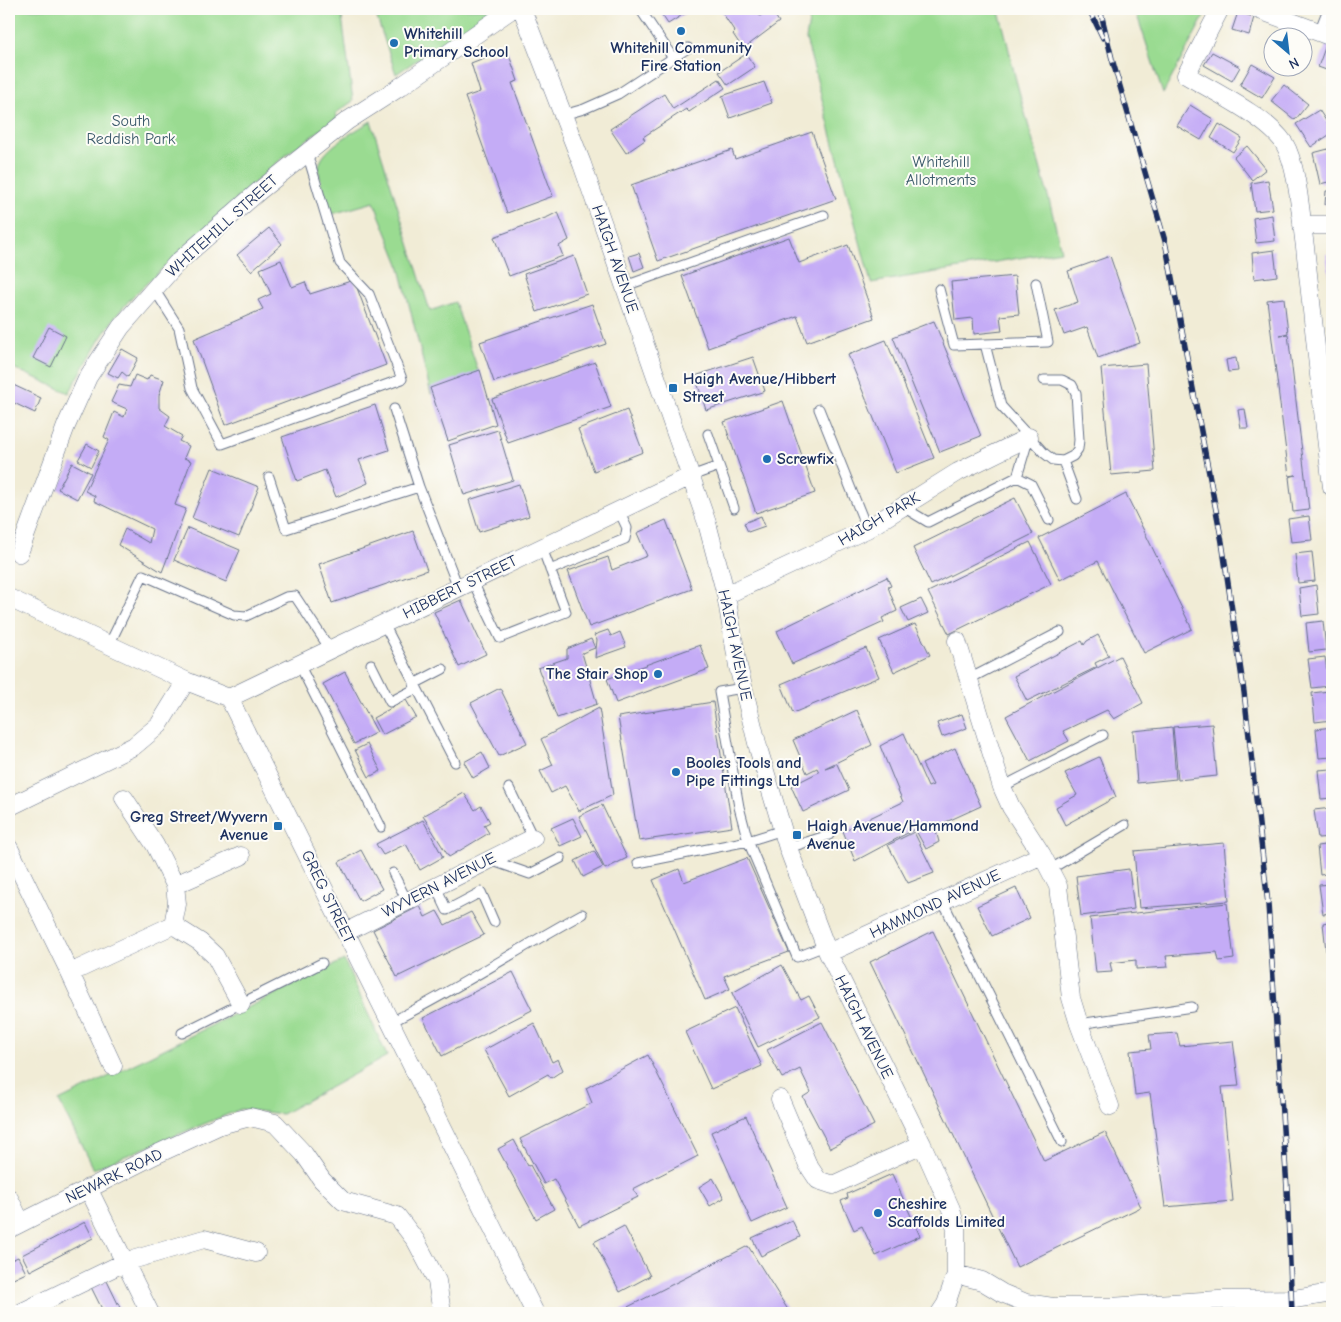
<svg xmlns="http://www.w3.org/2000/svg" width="1341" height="1322" font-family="'Comic Neue',sans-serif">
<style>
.green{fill:#9adb91;stroke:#5a8578}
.building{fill:#c4acf6}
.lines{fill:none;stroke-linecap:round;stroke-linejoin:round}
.lane-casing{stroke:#667188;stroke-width:11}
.street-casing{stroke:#667188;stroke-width:19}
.lane{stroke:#fff;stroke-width:9}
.street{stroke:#fff;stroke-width:18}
.rail-casing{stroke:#1b2f5e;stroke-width:5.5}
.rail{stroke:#fdfcf7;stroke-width:4;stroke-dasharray:11;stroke-linecap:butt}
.poi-dot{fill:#1f6fb2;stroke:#fdfcf7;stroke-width:2}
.labels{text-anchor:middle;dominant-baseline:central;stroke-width:4;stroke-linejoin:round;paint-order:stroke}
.poi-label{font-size:16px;font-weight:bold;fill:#1b2f5e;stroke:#fdfcf7;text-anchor:start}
.park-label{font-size:16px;fill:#3b5a6b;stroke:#fdfcf7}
.street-label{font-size:16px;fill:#1b2f5e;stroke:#fdfcf7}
</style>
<rect width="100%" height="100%" fill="#fdfcf7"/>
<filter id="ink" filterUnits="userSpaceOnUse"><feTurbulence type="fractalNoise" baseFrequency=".02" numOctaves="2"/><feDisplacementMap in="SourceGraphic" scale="10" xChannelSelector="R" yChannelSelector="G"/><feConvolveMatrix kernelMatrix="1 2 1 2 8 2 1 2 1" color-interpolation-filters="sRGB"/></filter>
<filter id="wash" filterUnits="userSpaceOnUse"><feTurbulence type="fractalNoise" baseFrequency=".0096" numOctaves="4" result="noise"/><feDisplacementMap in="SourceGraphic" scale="20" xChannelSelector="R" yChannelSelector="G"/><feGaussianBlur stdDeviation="1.12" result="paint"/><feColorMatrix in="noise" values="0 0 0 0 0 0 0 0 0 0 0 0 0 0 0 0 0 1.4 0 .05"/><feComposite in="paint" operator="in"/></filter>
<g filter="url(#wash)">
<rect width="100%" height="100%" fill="#f1ecd6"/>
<path class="green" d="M9,9h332l12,92 -17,12 1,5 -50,36 -43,38 -111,104 -18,21 -15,22 -31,54 -60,-27z
M374,9h119l-97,65z
M811,9h187c9,27 13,54 21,82 14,53 31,106 42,160l-190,32 -65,-244z
M1135,9h73l-45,85z
M371,121l59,190 25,-9 25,74 -49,18 -32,-130 -25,-62 -45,13c-3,-14 -9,-30 -10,-45 -2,-20 37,-39 52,-49z
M344,960l43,96 -105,58 -41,-5 -148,60 -34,-68z"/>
<g id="blocks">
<path class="building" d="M658,9h34l-24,15z
M720,9h32l4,6 2,-2 2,3 11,-7 8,13 -36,27 -10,-15 2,-2z
M1238,12l16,5 -5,18 -17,-5z
M1326,45l6,2v25l-14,-5z
M507,49l11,32 -6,2 41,113 -46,17 -42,-116 15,-5 -9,-29z
M1212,52l28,15 -8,14 -28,-16z
M746,54l9,13 -27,18 -9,-13z
M1252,64l23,13 -13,21 -22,-13z
M719,79l6,9 -36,24 -3,-3 -43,28 2,3 -19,13 -16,-24 54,-35 9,15z
M764,82l8,21 -42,15 -8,-22z
M1284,85l24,19 -13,16 -24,-19z
M1190,105l23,14 -12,21 -24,-14z
M1319,110l13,20v3l-21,14 -15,-23z
M1219,124l23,14 -9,14 -22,-14z
M812,132l24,67 -178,62 -27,-76 101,-35 3,9z
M1247,146l19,23 -14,11 -18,-23z
M1332,148v33l-12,3 -7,-31z
M1268,180l5,29 -18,2 -4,-28z
M1326,191h6v14h-7z
M558,212l11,28 -10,6 4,10 -54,20 -15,-39 54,-20z
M1272,215l3,26 -19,2 -3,-25z
M269,228l13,16 -31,27 -14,-16z
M789,237l10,26 49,-18 26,73 -67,24 -10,-26 -89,32 -26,-72z
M1274,250l3,26 -23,3 -2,-26z
M639,253l5,14 -10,4 -5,-15z
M1326,254h6v26h-2z
M574,256l13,38 -50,18 -13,-38z
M1110,256l30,87 -42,15 -11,-31 -23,8 -9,-25 23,-8 -10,-31z
M281,260l11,27 13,-5 5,12 44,-14 32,85 -161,60 -31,-86 69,-30 -5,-9 13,-6 -11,-25z
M1015,276l4,38 -19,2 2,15 -28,3 -1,-16 -18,2 -4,-38z
M1284,298l4,35 -8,2 8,-1 21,176 -16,2 -4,-35 7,-2 -7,1 -22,-176z
M592,304l14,40 -112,38 -14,-40z
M934,321l47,115 -41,16 -47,-115z
M49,327l17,9 -15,31 -18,-9z
M886,340l48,118 -38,15 -48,-118z
M122,349l16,9 -10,19 -6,-5 -4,6 -10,-5z
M753,357l12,34 -59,19 -11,-34z
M1236,358l2,13 -10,1 -2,-12z
M595,362l16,45 -103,36 -16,-44z
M1146,364l9,107 -44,4 -10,-107z
M480,370l16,54 -48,17 -18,-53z
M135,375l12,5 3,-5 14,5 -5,15v13l11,8 -5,10 17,10 -3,5 10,5 -5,12 7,3 -16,44 11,4 -24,63 -44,-27 7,-16 24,14 3,-14 -58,-28 1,-5 -10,-5 24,-51 -5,-3 10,-25 10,5 3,-8 -16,-7 8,-17 11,2z
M9,383l32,15 -6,15 -21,-10 -5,11z
M783,401l32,92 -59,20 -32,-91z
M375,405l14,45 -30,10 9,23 -32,14 -11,-27 -28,11 -15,-44z
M1245,409l3,19h-7l-3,-18z
M627,410l16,42 -49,19 -16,-42z
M498,430l15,50 -49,15 -15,-50z
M87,444l12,7 -8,16 -13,-7z
M72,463l19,10 -14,26 -19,-10z
M212,468l47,19 -20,50 -47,-19z
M519,484l10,32 -50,16 -10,-32z
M1126,494l66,135 -48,24 -46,-92 -38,19 -21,-42z
M1015,498l18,36 -102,51 -18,-37z
M761,516l4,10 -17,6 -4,-9z
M1309,516l3,24 -21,2 -3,-23z
M666,520l26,69 -103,38 -21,-56 40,-14 4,13 35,-14 -10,-23z
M188,528l52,22 -14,32 -52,-22z
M413,531l14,39 -95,33 -13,-39z
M1030,542l21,42 -102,50 -21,-42z
M1312,552l3,29 -17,2 -3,-29z
M887,577l4,9 -3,1 9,24 -15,7 2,4 -92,42 -15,-33z
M1316,585l3,29 -17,2 -3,-28z
M921,599l7,14 -20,9 -7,-14z
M461,600l25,54 -27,13 -25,-55z
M1323,621l3,29 -17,2 -3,-29z
M915,624l15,31 -36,17 -15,-32z
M608,630l3,6 9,-4 6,15 -31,11 2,-18 -3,-5z
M1098,635l11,21 -14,7 2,4 -70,34 -13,-25 68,-35 2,4 3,-4z
M591,639l4,9 -13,5 15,51 -40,14 -19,-50 29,-10v-9z
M700,645l9,24 -93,34 -9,-24z
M866,648l13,29 -86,36 -12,-29z
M1120,656l23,47 -29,16 -7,-9 -44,21 6,10 -39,20 -24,-45z
M1325,657l4,29 -17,2 -4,-29z
M345,672l32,60 -23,12 -31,-60z
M500,688l27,55 -28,13 -28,-53z
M1329,691l3,29 -17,2 -3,-29z
M406,700l10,17 -34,18 -9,-17z
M713,702l19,125 -93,14 -21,-124z
M599,708l14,87 -34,16 -14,-25 -14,7 -11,-22 13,-6 -12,-26z
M857,710l15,35 -47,23 12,-4 12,26 -46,22 -12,-26 28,-14 -2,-4 -10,5 -14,-33z
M962,714l5,14 -25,9 -5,-14z
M1212,724l5,52 -39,4 -5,-53z
M1172,727l4,52 -39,4 -4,-52z
M1332,727v30l-13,1 -3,-29z
M904,733l24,54 5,-2 -11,-21 33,-16 26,58 -46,21 4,15 -13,7 -11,-20 -60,32 -12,-30 60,-29 -23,-56z
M367,744l14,27 -12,6 -14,-27z
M482,752l8,16 -17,10 -9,-16z
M1099,757l17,40 -51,28 -9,-18 21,-12 -12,-22z
M1332,769v29l-11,1 -3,-29z
M464,793l11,17 6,-4 9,16 -6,3 5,8 -40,24 -26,-41z
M602,805l25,53 -22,11 -26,-53z
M1332,808v29l-14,1 -4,-28z
M573,818l9,18 -22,10 -9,-18z
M423,820l20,37 -23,13 -14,-26 -23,11 -7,-11z
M914,832l20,41 -26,10 -20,-38z
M1224,843l5,58 -90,7 -5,-57z
M1332,844v29l-12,2 -3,-29z
M361,850l21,39 -22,12 -21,-39z
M594,851l9,16 -20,10 -8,-16z
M747,858l42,94 -65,24 6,13 -25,11 -52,-120 26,-11 5,13z
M1129,869l5,40 -53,7 -5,-40z
M1332,884v29l-9,1 -4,-29z
M1016,888l14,30 -38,18 -15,-30z
M1227,903l7,56 -15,2 -2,-9 -51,4 2,11 -32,2v-9l-26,3 2,9 -16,1 -6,-55z
M420,906l5,11 12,-6 8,14 26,-13 13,23 -87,42 -24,-47z
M1332,921v30h-6l-3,-28z
M933,931l111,230 61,-29 36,75 -124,60 -147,-305z
M1327,960h5v31h-1z
M782,965l19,35 8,-4 11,21 -62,30 -26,-54z
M513,972l19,38 -90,46 -19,-38z
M735,1008l27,58 -51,23 -26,-57z
M822,1022l52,103 -44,23 -27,-51 8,-5 -11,-23 -18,9 -15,-28z
M534,1023l18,39 6,-3 5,11 -12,8 -3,-4 -39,22 -25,-46z
M1177,1033l3,13 53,-5 6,45 -17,1 11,114 -68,6 -15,-114 -15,2 -5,-44 21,-2 -2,-14z
M648,1055l50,101 -65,33 5,8 -59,29 -25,-47 -10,5 -24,-45 72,-36 -6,-15z
M746,1116l41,91 -35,16 -41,-91z
M514,1140l14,26 2,-1 24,44 -18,10 -38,-70z
M892,1174l28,62 -44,20 -14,-30 -8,4 -13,-29 7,-3 -1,-4z
M713,1178l11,20 -14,8 -11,-19z
M792,1220l8,17 -39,19 -9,-18z
M85,1222l8,16 -63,33 -8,-16z
M624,1226l26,50 -30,16 -26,-50z
M748,1246l42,67h-174z
M18,1257l8,16 -17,8v-20z
M106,1279l16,33 -2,1h-16l-13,-26z"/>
</g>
</g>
<g filter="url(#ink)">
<use href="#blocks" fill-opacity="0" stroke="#667188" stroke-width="1"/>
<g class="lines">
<g class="lane-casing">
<path id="lane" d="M640,9l33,49
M1319,32l9,-23
M563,115l21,-6 34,-15 70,-46
M625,286l199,-71
M154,289l25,39 13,60 30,56 180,-65 -33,-85 -29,-31 -33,-110
M939,289l15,56 94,-3 -12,-59
M985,344l16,62 43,47 9,7 10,1 10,-5 5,-7 1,-9 -3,-47 -4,-8 -10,-5h-18
M394,409l25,78
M819,409l48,120
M708,434l26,74
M1063,461l14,38
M691,476l28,-10
M269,477l17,52 133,-42 39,100
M1017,477l14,7 18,36
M903,507l25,15 89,-45 12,-40
M550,570l75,-31 2,-11 -8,-17
M472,580l28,58 66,-26 -24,-64
M384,624l71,138
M109,645l34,-70 91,40 12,1 40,-19 9,-1 35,53
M299,664l82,163
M371,664l19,38 27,-14
M969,679l91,-47
M414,684l29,-15
M743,688l-24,4 20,115 9,34 49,116 28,-11
M1002,787l101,-52
M509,788l24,50
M788,848l41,-13
M490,860l40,14 31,-16
M638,863l110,-22 35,-11
M1049,870l76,-45
M393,873l14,28
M436,887l11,23 34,-18 13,30
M942,900l120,242
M391,1022c65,-32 127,-73 191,-108
M1079,1024l113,-17
M182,1033l140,-70"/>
</g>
<g class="street-casing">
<path id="street" d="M522,9l60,155 125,359 19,72 12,71 21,85 29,97 40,105 94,191 29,65 5,20v45l-10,30 -6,9
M1220,9l-34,66c27,16 82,43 98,68 14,23 17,76 21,104 9,80 17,160 27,240
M1257,9l75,28
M1302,225h30
M19,553l47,-127 22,-49 33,-50 56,-64 82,-72 88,-70 53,-34 112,-78
M726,595l141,-66 91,-57 71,-35
M9,598l177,83 43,17 306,615
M957,641l45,146 9,20 31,48 16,31 13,112 8,26 31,82
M229,698l462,-222
M9,807l125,-61 25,-21 27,-44
M9,848l61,125 43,93
M175,885l66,-29
M173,925l27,17 15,14 26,48
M346,932l187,-94
M828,953l214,-98
M70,973l103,-48 4,-21 -2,-19 -20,-40 -31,-47
M780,1099l28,66 10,15 15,5 89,-41
M88,1188l62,125
M9,1198l12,25
M9,1229l146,-74 65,-30 30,-8 25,6 29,31 18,26 21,21 54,15 19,25 21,40 5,32
M956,1274l26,7 20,12 24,10 27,4h57l108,-7 76,-1 38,-6
M20,1313l105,-51 79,-23 52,14"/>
</g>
<use href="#lane" class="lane"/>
<use href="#street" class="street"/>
<g class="rail-casing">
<path id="rail" d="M1089,9l14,29
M1100,9l12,50 53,182 57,301 22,150 24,212 19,284 5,125"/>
</g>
<use href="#rail" class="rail"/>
</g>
</g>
<g class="poi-dot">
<circle cx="681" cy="31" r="5"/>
<circle cx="394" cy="43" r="5"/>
<rect x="668" y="383" width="10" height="10" rx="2.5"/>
<circle cx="767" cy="459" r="5"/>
<circle cx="658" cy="674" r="5"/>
<circle cx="676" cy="772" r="5"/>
<rect x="273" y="821" width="10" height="10" rx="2.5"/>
<rect x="792" y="830" width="10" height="10" rx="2.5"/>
<circle cx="878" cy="1213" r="5"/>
</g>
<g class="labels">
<g class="poi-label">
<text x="404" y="34">Whitehill<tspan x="404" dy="18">Primary School</tspan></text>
<text x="681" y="48" text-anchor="middle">Whitehill Community<tspan x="681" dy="18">Fire Station</tspan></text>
<text x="683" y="379">Haigh Avenue/Hibbert<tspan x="683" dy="18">Street</tspan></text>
<text x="777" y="459">Screwfix</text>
<text x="648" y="674" text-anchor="end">The Stair Shop</text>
<text x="686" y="763">Booles Tools and<tspan x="686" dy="18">Pipe Fittings Ltd</tspan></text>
<text x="268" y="817" text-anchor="end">Greg Street/Wyvern<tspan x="268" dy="18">Avenue</tspan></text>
<text x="807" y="826">Haigh Avenue/Hammond<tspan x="807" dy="18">Avenue</tspan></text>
<text x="888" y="1204">Cheshire<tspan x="888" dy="18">Scaffolds Limited</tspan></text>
</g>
<g class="park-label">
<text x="131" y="121">South<tspan x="131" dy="18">Reddish Park</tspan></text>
<text x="941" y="162">Whitehill<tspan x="941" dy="18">Allotments</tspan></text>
</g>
<g class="street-label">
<text transform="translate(222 226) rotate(-42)">WHITEHILL STREET</text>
<text transform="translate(615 259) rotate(71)">HAIGH AVENUE</text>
<text transform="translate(879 519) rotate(-30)">HAIGH PARK</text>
<text transform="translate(460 587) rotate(-26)">HIBBERT STREET</text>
<text transform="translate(735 645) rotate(78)">HAIGH AVENUE</text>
<text transform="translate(439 885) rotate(-27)">WYVERN AVENUE</text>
<text transform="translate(328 897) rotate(64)">GREG STREET</text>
<text transform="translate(935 904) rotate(-25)">HAMMOND AVENUE</text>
<text transform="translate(864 1027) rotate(64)">HAIGH AVENUE</text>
<text transform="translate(114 1176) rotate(-26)">NEWARK ROAD</text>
</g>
</g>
<rect width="1341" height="1322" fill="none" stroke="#fdfcf7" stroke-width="30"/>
<g transform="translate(1288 52) rotate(152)"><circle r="24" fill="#fdfcf7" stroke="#a3aaba"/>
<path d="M0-4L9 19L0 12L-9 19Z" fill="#1f6fb2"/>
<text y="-8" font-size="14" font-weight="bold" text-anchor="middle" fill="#1b2f5e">N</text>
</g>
</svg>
